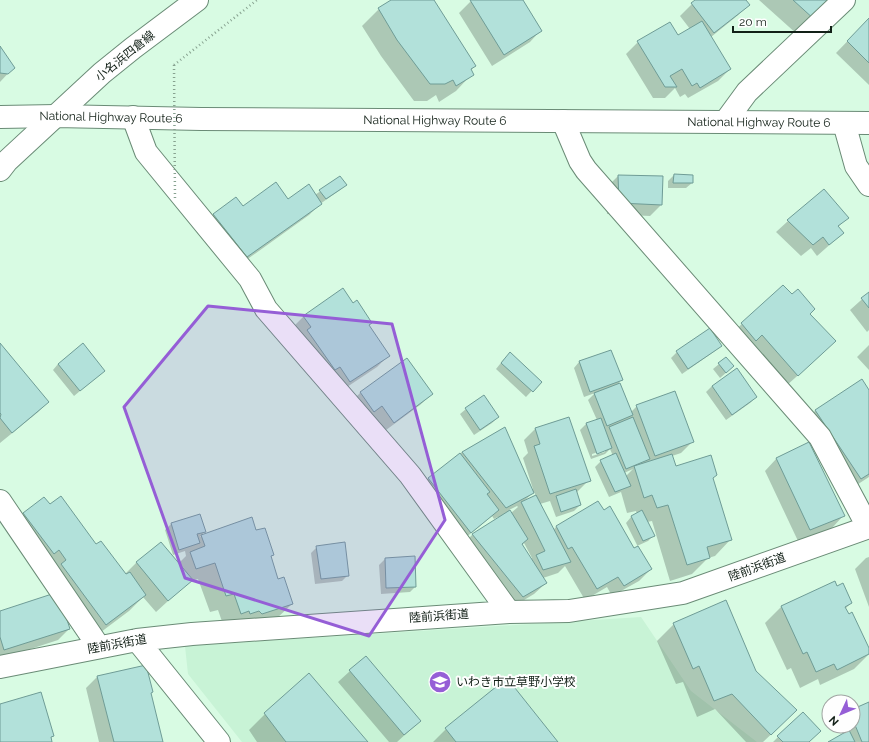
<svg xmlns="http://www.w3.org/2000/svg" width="869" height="742" font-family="Raleway,'Noto Sans JP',sans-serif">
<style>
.built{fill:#c8f3d6}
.shadow{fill:#0003;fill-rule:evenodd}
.building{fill:#b2e1da;stroke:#6f9c96}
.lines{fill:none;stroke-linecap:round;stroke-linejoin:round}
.minor-casing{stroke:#6a8b76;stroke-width:24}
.major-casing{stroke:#6a8b76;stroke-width:24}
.highway-casing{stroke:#6a8b76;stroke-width:24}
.path{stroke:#87a290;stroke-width:2.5;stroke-dasharray:1 3;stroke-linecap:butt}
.minor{stroke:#fff;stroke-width:22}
.major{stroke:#fff;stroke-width:22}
.highway{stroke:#fff;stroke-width:22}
.path-bridge{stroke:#87a290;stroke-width:2.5;stroke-dasharray:1 3;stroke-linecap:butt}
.marked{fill:#955ed6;fill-opacity:0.2;stroke:#955ed6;stroke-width:3;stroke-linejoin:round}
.labels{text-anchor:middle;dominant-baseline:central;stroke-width:4;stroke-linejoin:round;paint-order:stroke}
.street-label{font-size:12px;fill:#122017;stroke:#fefefe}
.poi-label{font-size:12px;fill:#122017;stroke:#fefefe;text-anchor:start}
</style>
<rect width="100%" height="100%" fill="#d8fbe3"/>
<path class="built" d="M641,617l50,74 66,51h-515l-54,-68 -3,-28z"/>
<path class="shadow" d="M393,0h40l42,66 -5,5 2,3 -16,17 -17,11 -3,-7 -9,6h-13l-33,-45 -19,-30 17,-17z
M472,0h50l19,30 -11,12 -38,24 -33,-53z
M696,0h49l4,5 -12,11 -26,21 19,32 -12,12 -30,17 -3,-4 -5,3 -5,-9 -10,10h-12l-27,-44 12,-12 40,-5 12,-8 -10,-13z
M759,0h72l-33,35z
M869,19v66l-33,-32z
M0,48l14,19 -14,15z
M674,175l18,8 -6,5h-18v-7z
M618,176l43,29 -11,11 -43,-2 -1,-26z
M340,177l6,8 -6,5 -20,14 -11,11 -74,53 -33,-42 12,-12 28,-6 73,-13z
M824,190l23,28 -9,9 5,6 -26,23 -6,-8 -10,8 -25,-24 12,-11z
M783,286l26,28 14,39 -37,33 -56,-51z
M869,293v37l-2,2 -17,-22z
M304,316l64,10 20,30 -11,11 -39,26 -46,-65z
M0,344l48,58 -11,11 -37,30z
M869,345v25l-12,-13z
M721,346l-6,5 -33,23 -11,-16 6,-6z
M407,359l25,35 -12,11 -38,28 -33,-29 11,-11z
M504,359l36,23 -14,15 -30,-28z
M579,362l42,18 -2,2 12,30 6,-6 56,35 -12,12 -9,3 3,11 37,11 19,61 -16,17 -7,2 -16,16 -22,7 -18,-60 -5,1 7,13 -6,6 -11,5 14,23 -12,12 -27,15 -5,-9 -22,13 -20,-34 -7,7 -15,5 3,5 -12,11 -23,14 -50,-62 11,-11 27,-17 -1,-1 -4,2 -2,-3 -33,27 -42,-53 11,-11 34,-27 42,-24 28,62 1,-1 -10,-31 5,-5 -4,-13 11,-11 54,51 -13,13 4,12 -6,6 -18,6 -6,-16 -10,3 13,26 3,-3 42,-24 36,46 4,-2 -12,-24 5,-6 6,-3 -1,-3 -9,2 -6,-21 -12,5 -14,-30 6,-6 12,-5 -3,-7 -5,5 -14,5 -11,-29 6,-6 11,-4 -9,-20 7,-7 -11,4 -10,-29zM605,450v2l-13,4v-2zM633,469l-8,8 -1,-4zM534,492l2,4 -12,5zM517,506l1,1 -7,6 -2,-3zM524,543l8,15 -1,1 -9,-14z
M58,364l46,7 -30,25 -21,-26z
M719,364l8,8 -7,6 -7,-9z
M737,369l19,28 -6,6 -24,17 -20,-28 6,-6z
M861,381l8,11v85l-20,13 -45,-68 11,-11z
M466,409l32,8 -6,6 -18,12 -14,-21z
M809,444l34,72 -11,12 -34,13 -33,-70 11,-12z
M49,505l47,40 29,29 11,-11 25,-20 17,21 8,-8 -1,-5 -12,4 -8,-25 6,-6 29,-8 5,15 -5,6 51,-19 4,13 18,24 -3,2 8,23 14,24 -17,16 -50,10 -7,-20 -8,2 -12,-33 -8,2 -34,31 -13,-15 -14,14 -40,30 -28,-39 8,27 -11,11 -58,19v-47l55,-18 -48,-64 17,-16z
M317,547l31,28 -6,6 -27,3 -4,-31z
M869,557v50l-14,-38 11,-11z
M414,558l1,29 -5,5 -29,2 -2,-29 6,-6z
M835,582l1,5 15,16 -6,6 24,41v4l-15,15 -34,16 -2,-6 -18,9 -9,-20 -4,2 -22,-47 16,-16z
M674,624l105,103 -16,15h-17l-31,-33 -18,8 -14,-35 -7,2 -19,-43z
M350,671l70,50 -23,21h-8l-51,-60z
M97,677l53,17 12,48h-63l-13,-54z
M869,703v39h-39l13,-8 -4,-8h14v-16z
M803,713l5,29h-35l5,-5z
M265,714l102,28h-110l-8,-12z
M446,729l111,13h-124z"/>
<path class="building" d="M391,0h43l42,66 -5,3 3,6 -18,11 -3,-6 -8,4h-15l-33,-44 -19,-32z
M470,0h53l19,31 -38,24z
M695,0h51l4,5 -36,28 -23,-30z
M793,0h40l-18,20z
M869,18v45l-22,-22z
M702,21l29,48 -31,19 -3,-5 -5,3 -10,-17 -12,7 7,11h-12l-28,-46 33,-19 8,13z
M0,46l15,22 -7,6 -8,-1z
M674,174l19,1v8h-20z
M618,175l45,1 -1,29 -43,-2z
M340,176l7,9 -21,14 -7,-9z
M276,182l12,17 21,-15 13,20 -75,53 -34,-43 23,-17 7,9z
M824,189l25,29 -11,8 6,7 -15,12 -6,-8 -10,8 -26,-25z
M783,285l9,9 6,-5 17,20 -5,5 26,27 -38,35 -36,-41 -6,6 -15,-18z
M343,288l10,15 4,-3 15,23 -3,2 21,31 -40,26 -10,-15 -5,3 -28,-40 4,-3 -8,-11z
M869,292v16l-8,-10z
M710,328l12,18 -34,23 -12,-18z
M0,343l49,59 -37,31 -12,-15 1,-4 -1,-1z
M83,343l22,28 -25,20 -22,-27z
M611,350l12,30 -33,12 -11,-31z
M510,352l32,30 -9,10 -32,-29z
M726,357l8,9 -8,7 -8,-10z
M407,358l26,36 -39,29 -12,-17 -8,6 -14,-20z
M737,368l20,29 -25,18 -20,-29z
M862,379l7,11v84l-8,5 -46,-69z
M620,383l13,32 -26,11 -13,-33z
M675,391l19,51 -39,14 -19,-51z
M484,395l15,22 -19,13 -15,-22z
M569,417l22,64 -41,13 -16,-48 6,-2 -5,-16z
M633,417l17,42 -24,10 -17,-42z
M601,418l11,30 -15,6 -11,-31z
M505,427l29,66 -28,15 -44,-56z
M809,442l36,74 -35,14 -34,-72z
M460,453l30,39 -3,2 12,16 -28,23 -43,-55z
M616,453l15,33 -16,6 -15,-32z
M672,454l4,12 35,-11 6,20 -4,3 19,62 -25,7 3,11 -23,7 -19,-60 -11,3 -5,-13 -8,3 -10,-32z
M576,489l5,16 -20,7 -5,-16z
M536,495l35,67 -28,8 -7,-15 9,-4 -24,-49z
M61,496l35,48 5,-3 25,33 4,-2 16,23 -40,30 -45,-61 5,-4 -7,-10 -5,4 -31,-41 21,-16 6,7z
M598,501l6,9 6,-4 24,42 4,-2 14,23 -28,17 -6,-9 -21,12 -25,-42 -4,2 -12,-23z
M510,510l18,29 -6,5 25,39 -24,14 -51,-63z
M642,510l13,26 -12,5 -12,-25z
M200,514l6,18 -9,2 3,9 -21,7 -8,-27z
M252,517l4,13 9,-2 9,27 -3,1 7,23 6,-2 9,27 -31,10 -3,-3 -9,3 -1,-3 -8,3 -7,-20 -8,2 -11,-33 -19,6 -6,-17 15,-6 -4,-11z
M161,542l32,38 -25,21 -32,-39z
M345,542l4,34 -28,3 -5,-33z
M415,556l1,31 -30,1 -1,-30z
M835,581l2,5 6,-3 9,20 -7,4 4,7 3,-2 17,36v6l-32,16 -3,-6 -18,8 -9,-20 -4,2 -22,-48z
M58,592l12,37 -66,21 -4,-13v-26z
M726,600l30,71 41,39 -26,25 -39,-41 -18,7 -15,-35 -6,3 -20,-46z
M366,656l55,65 -17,14 -55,-65z
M146,665l7,27 -2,1 12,49h-49l-17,-66z
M309,673l59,69h-82l-22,-29z
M507,678l51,64h-102l-11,-14z
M41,692l13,44 -3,1 1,5h-52v-38z
M869,702v40h-7l-9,-22v-11z
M803,712l18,19 -12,11h-26l-6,-6z
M849,730l6,12h-27z"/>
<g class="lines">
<g class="minor-casing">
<path id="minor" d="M133,117l13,35 104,127 16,30 144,166 99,137
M563,121l17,40 6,9 234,267 48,90
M725,122l22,-30 97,-92
M844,123l12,43 13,19
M0,501l99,146
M137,640l82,102
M0,667l137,-27 55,-6 317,-22 60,-1 114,-18 186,-66"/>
</g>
<g class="major-casing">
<path id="major" d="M0,170l7,-9 95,-88 31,-25 64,-48"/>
</g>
<g class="highway-casing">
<g id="highway">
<path id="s1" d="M0,117l56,-1 145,3 668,4"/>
</g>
</g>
<path class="path" d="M174,65l83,-65"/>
<use href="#minor" class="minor"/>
<use href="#major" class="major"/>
<use href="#highway" class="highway"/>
<path class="path-bridge" d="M174,65l1,135"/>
</g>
<path class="marked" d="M208,306l184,18 53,196 -76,116 -184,-58 -61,-171z"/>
<defs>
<g id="school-disc" transform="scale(1.15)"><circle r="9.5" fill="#955ed6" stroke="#fefefe"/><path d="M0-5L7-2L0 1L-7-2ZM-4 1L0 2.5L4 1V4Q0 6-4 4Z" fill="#fff"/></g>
</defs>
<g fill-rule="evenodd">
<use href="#school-disc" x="440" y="682"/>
</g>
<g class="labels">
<g class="street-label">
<text transform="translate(125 56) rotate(-39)">小名浜四倉線</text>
<text stroke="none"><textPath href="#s1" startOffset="111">National Highway Route 6</textPath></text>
<text stroke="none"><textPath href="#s1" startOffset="435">National Highway Route 6</textPath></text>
<text stroke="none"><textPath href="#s1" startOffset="759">National Highway Route 6</textPath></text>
<text transform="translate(757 567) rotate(-20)">陸前浜街道</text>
<text transform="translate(439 616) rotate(-4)">陸前浜街道</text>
<text transform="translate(117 644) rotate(-10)">陸前浜街道</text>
</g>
<g class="poi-label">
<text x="456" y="682">いわき市立草野小学校</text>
</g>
</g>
<g transform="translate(841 714) rotate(226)"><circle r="19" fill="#fefefe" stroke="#a0a5a2"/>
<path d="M0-3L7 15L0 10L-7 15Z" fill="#955ed6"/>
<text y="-6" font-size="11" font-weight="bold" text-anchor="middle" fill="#122017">N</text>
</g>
<path d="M733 26v6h98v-6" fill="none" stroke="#122017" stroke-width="2"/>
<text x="739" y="26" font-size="12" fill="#122017" stroke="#fefefe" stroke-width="3" paint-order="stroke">20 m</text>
</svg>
